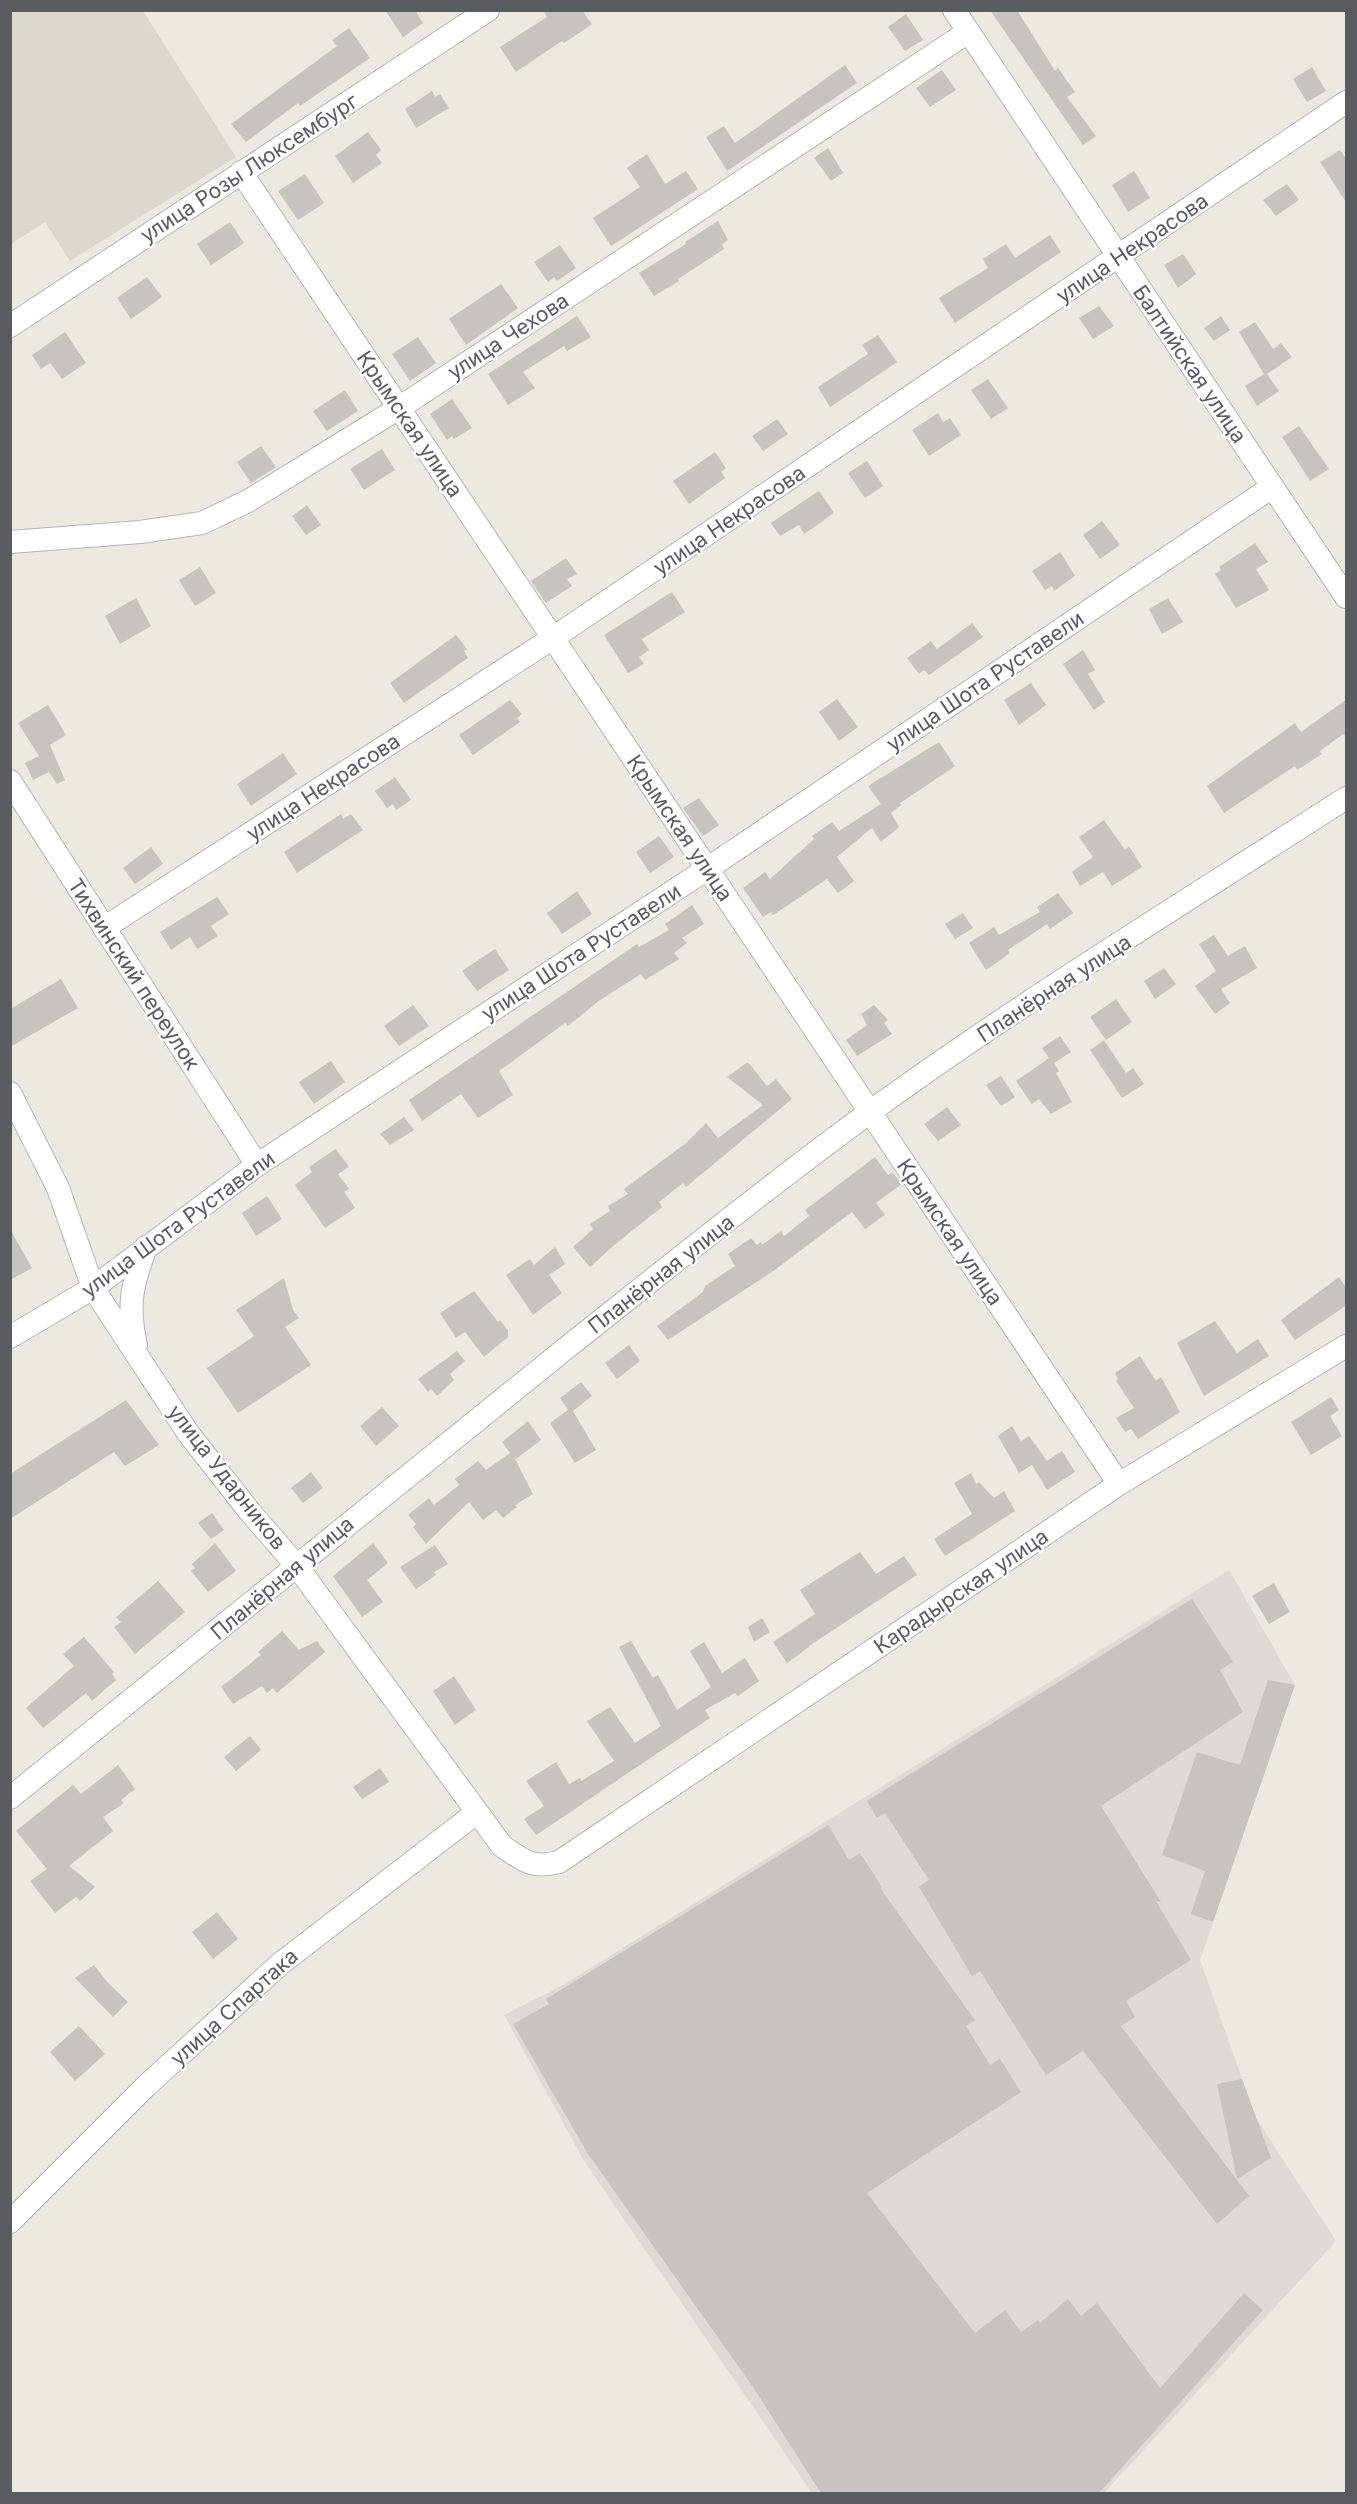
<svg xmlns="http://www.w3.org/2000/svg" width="1357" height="2504" font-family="Inter,sans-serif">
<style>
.industrial{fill:#dddbd5}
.education{fill:#dbd8ce}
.building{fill:#c6c4be}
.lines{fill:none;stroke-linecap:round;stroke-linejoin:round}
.minor-casing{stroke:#b3b6bb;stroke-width:24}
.minor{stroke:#fff;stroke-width:22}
.labels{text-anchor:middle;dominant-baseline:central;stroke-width:4.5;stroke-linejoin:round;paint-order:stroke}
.street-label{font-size:21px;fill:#595c61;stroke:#fff}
</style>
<rect width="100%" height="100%" fill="#ebe9e0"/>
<path class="industrial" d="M1229,1570l66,115 -95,275 56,158 80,123 -232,252h-292l-228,-332 -80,-146 61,-31z"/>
<path class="education" d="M11,10l132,1 93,146 -166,104 -25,-39 -34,22z"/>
<path class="building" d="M385,10h30l8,13 -20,14z
M543,10h39l10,14 -28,19 -2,-2 -46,31 -16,-25 47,-30z
M990,10h27l38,61 3,-3 17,24 -8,5 29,39 -13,9z
M906,14l17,26 -18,11 -17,-24z
M349,28l21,30 -70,48 -2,-3 -52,39 -15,-18 106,-78 -5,-6z
M845,65l12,18 -130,88 -21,-34 18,-11 11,17z
M1312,67l14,24 -19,11 -14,-23z
M942,70l14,20 -26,17 -14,-19z
M432,91l3,6 5,-3 9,14 -33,20 -11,-19z
M368,132l13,18 -5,5 6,8 -29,20 -18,-27z
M828,148l15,25 -12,8 -17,-23z
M1340,150l7,10v44l-27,-42z
M647,154l18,30 21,-13 12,18 -87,57 -18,-28 47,-31 -13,-19z
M1134,171l16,27 -22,14 -16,-27z
M305,174l19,29 -26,17 -20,-29z
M1287,184l12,16 -23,16 -13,-16z
M718,221l10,19 -6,4 2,5 -46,30 1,2 -25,15 -15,-23 47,-29 -1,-2z
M230,222l14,21 -33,22 -14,-21z
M1050,235l11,17 -106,71 -16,-25 49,-30 -5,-9 23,-15 9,14z
M560,245l16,23 -19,13 -3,-4 -6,5 -14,-20z
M1183,254l13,20 -18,14 -14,-23z
M147,277l15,20 -31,22 -14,-21z
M501,284l17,24 -52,37 -17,-26z
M1099,306l15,20 -21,13 -14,-21z
M577,316l14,21 -24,14 -3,-5 -41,26 12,16 -27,17 -20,-31z
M1221,316l9,14 -16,11 -10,-13z
M1255,322l18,27 8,-6 11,14 -25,17 12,17 -22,15 -12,-20 19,-12 -25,-42z
M65,332l21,31 -24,16 -12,-16 -9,6 -9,-14z
M878,335l19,27 -67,45 -12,-20 50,-33 -6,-9z
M418,337l18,26 -26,18 -18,-27z
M988,379l20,29 -17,11 -20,-29z
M345,390l13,21 -31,20 -14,-20z
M452,399l20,29 -18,11 -2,-3 -5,4 -17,-26z
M938,413l5,9 7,-4 11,17 -32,21 -17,-26z
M777,419l11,15 -25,17 -11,-15z
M1299,426l30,43 -19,12 -28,-44z
M261,446l15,21 -25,16 -14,-21z
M382,449l13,21 -31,20 -14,-21z
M715,452l11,16 -5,4 4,6 -36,26 -16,-23z
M867,461l16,25 -18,12 -17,-25z
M819,491l15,22 -30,21 -5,-9 -19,11 -9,-13z
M307,505l14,20 -15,10 -14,-19z
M1102,521l18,24 -20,14 -17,-24z
M1255,543l13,19 -12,7 13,21 -33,18 -21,-34 6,-4 -2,-3z
M1060,552l15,24 -21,15 -2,-5 -7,4 -13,-19z
M566,558l11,16 -10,5 5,7 -26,17 -15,-22z
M200,567l16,26 -21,13 -16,-26z
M672,592l13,20 -43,27 7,11 -10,7 5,7 -16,9 -24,-38z
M136,598l15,28 -31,18 -15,-28z
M1168,598l15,24 -21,12 -13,-25z
M972,623l11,14 -54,38 -5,-5 -5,4 -12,-16 24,-17 6,8z
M456,635l11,14 -3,2 4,7 -64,45 -14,-20z
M1083,650l12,20 -7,4 17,28 -11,8 -31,-46z
M1031,683l15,22 -27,20 -15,-25z
M837,699l21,28 -19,14 -20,-29z
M1347,699v39l-4,-4 -23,17 2,3 -25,16 -2,-4 -71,47 -17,-27 88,-63 6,9z
M510,700l12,14 -5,4 3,4 -47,33 -14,-20z
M48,705l18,30 -16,10 15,35 -8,4 -8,-12 -16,8 -8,-17 14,-7 -21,-33z
M939,742l16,24 -55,37 1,2 -10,8 8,14 -18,15 -9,-14 -35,29 17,24 -16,12 -11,-14 -54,36 -2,-3 -8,5 -20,-29 22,-16 5,7 44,-40 -2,-3 20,-14 7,9 42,-27 -13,-18z
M283,753l14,21 -46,32 -14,-22z
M395,777l16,23 -15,10 -3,-6 -6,4 -12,-17z
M699,798l20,27 -16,11 -20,-28z
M341,814l2,5 8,-5 12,16 -66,43 -13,-21z
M1104,820l21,30 4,-4 13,21 -30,19 -9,-14 -23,14 -8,-14 21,-15 -14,-20z
M659,836l15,21 -24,16 -14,-21z
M151,847l12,17 -28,20 -12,-16z
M577,891l15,23 -30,20 -15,-21z
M1058,893l15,20 -23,16 -3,-5 -39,26 2,3 -24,17 -17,-27 25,-16 5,8 41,-23 -3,-5z
M217,897l12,17 -18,12 7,10 -21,13 -7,-12 -19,13 -11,-18z
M692,905l12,19 -22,14 5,5 -13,10 5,6 -34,21 -4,-6 -41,26 -32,26 -3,-3 -66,48 14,24 -35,23 -17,-24 -39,27 -13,-21 228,-156 2,3 30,-17 -4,-6z
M963,913l10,15 -18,11 -10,-15z
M1214,935l14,21 17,-10 12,22 -36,21 9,14 -15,11 -20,-28 21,-15 -17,-27z
M495,949l14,21 -32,21 -15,-20z
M1164,968l12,16 -21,15 -11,-18z
M61,979l17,29 -68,39v-38z
M1116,999l16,23 -26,18 -16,-23z
M413,1005l16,21 -30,20 -15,-20z
M874,1005l14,15 -4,3 8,11 -35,22 -11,-16 21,-15 -6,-11z
M1060,1036l11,16 -17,11 5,8 -3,2 16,29 -21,12 -12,-15 -7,5 -16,-23 33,-23 -7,-10z
M1104,1040l22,33 7,-5 11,16 -22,14 -32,-48z
M331,1061l14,21 -31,22 -15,-22z
M748,1062l19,24 9,-7 16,20 -106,88 -3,-4 -24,19 3,5 -43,34 -29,26 -17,-20 20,-18 -3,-5 20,-13 -2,-5 20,-12 -4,-5 62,-46 20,-20 12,15 45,-33 -36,-28z
M1001,1076l14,21 -14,9 -15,-21z
M947,1107l14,18 -23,16 -14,-17z
M404,1117l10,13 -24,15 -10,-11z
M336,1149l13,18 -11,7 11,15 -5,3 11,16 -30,20 -30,-43 17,-13 -3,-5z
M875,1157l13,18 4,-3 10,12 -26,19 9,12 -20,14 -13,-17 -80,60 -104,68 -11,-14 46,-34 2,-6 30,-20 -7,-12 23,-16 6,7 4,-3 1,3 19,-14 3,5 25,-20 -4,-6z
M267,1196l15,23 -26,17 -14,-23z
M10,1229l22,39 -22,12z
M555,1247l10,17 -16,11 13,18 -29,22 -27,-40 24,-16 4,6z
M1339,1277l8,12v16l-52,35 -14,-20z
M284,1278l9,32 6,8 -14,9 26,38 -73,48 -31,-45 47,-32 -18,-26z
M474,1291l24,31 2,-2 8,10v7l-24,20 -19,-25 -9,6 -16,-25z
M1215,1321l22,32 21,-14 11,17 -65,40 -27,-53z
M629,1345l11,16 -23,18 -12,-16z
M457,1351l8,10 -15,13 4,6 -17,16 -6,-7 -3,3 -10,-13z
M1140,1356l16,25 5,-4 19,35 -42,27 -7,-10 -6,3 -9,-14 18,-10 -18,-27 2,-2 -3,-6z
M581,1382l11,14 -19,15 23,39 -21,13 -25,-40 18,-13 -8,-12z
M1331,1397l8,13 -9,6 12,20 -31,19 -20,-33z
M126,1400l33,45 -34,21 -11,-14 -104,67v-45z
M382,1407l17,19 -23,20 -16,-20z
M528,1421l13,19 -25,19 -2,-2 19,37 -18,11 2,2 -14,11 -7,-8 -13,10 -14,-18 -43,42 -13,-17 3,-3 -8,-9 21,-17 5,7 25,-20 -4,-6 23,-18 8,9 24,-17 -8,-11z
M1012,1426l9,15 8,-5 18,25 15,-10 13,21 -28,18 -15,-25 -13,8 -21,-37z
M311,1472l12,16 -20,15 -12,-15z
M971,1473l5,11 3,-2 15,16 10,-7 11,20 -70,45 -11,-17 38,-25 -18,-31z
M212,1513l12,17 -13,9 -13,-16z
M215,1543l21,28 -28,21 -17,-21 4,-3 -3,-4z
M373,1543l15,20 -21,17 16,22 -21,15 -29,-41z
M435,1545l13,19 -14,8 2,3 -20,14 -16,-22z
M860,1552l16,22 28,-18 13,19 -108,71v1l-22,16 -14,-21 42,-28 -15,-24z
M158,1581l27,31 -50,42 -21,-27 7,-5 -5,-5z
M1274,1583l16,29 -21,12 -17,-28z
M1192,1599l41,63 -13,8 23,42 -142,94 60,96 -5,-1 35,59 -65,41 9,16 -14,9 128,170 -32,28 -134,-173 -37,24 -66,-104 -8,5 -53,-89 10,-7 -44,-67 -8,5 -10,-17z
M762,1618l8,14 -16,10 -6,-15z
M282,1631l17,19 18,-9 8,11 -48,41 -4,-5 -6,5 -5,-7 -29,18 -12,-17 40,-32 -3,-3z
M84,1637l30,35 -2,2 4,6 -24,21 -6,-8 -43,35 -17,-20 48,-42 -11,-12z
M631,1641l22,37 5,-3 19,35 34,-23 -21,-36 14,-9 18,31 23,-15 14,23 -21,15 -3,-3 -30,17 5,8 -174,117 -12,-16 20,-13 -18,-25 30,-19 13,22 11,-6 1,3 33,-20 -27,-40 23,-14 25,36 26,-17 -42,-79z
M454,1676l22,34 -21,15 -22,-34z
M1268,1680l27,5 -82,237 -22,-8 14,-43 -43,-16 35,-103 43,13z
M250,1736l11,14 -25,21 -12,-14z
M118,1765l17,24 -14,11 3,3 -21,14 10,14 -44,35 26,21 -15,14 -4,-4 -21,16 -25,-32 17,-12 -31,-38 57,-46 8,9z
M380,1768l9,14 -27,17 -9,-12z
M828,1825l21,35 11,-7 22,34 -2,1 95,132 -9,6 24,39 10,-6 21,33 -154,101 108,140 30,-23 16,22 17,-12 2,3 28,-24 13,17 16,-13 63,85 84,-95 19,17 -164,183h-278l-68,-106 -165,-233 -75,-130 36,-20 -3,-5z
M217,1912l21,27 -25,20 -21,-27z
M94,1965l14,18 20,19 -15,15 -38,-39z
M79,2026l26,28 -30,27 -25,-29z
M1242,2079l29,79 -34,21 -20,-95z"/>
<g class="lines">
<g class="minor-casing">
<path id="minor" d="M954,10l392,587
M241,172l878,1312
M10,326l478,-316
M10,542l130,-10 62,-9 46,-22 151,-93 569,-376
M10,781l247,384
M104,928l449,-290 793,-536
M10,1093l48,95 35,100 95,145 62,79 46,53 206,281c22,15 30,23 57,16l560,-378 227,-138
M10,1337l83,-49 164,-123 450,-296 565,-382
M136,1345c-9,-41 -4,-60 10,-98
M10,1798c186,-149 370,-300 555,-449 101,-80 201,-161 305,-237 154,-112 317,-211 476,-314
M10,2222l136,-136 134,-122 196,-151"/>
</g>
<use href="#minor" class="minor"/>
</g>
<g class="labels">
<g class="street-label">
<text transform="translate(249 168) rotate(-33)">улица Розы Люксембург</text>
<text transform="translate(1132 248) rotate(-34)">улица Некрасова</text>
<text transform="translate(508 336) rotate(-33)">улица Чехова</text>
<text transform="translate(1190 364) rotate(56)">Балтийская улица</text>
<text transform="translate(410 424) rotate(56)">Крымская улица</text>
<text transform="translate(729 520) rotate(-34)">улица Некрасова</text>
<text transform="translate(985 681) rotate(-34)">улица Шота Руставели</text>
<text transform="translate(323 787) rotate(-33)">улица Некрасова</text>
<text transform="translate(680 828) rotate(56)">Крымская улица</text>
<text transform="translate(581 952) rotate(-33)">улица Шота Руставели</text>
<text transform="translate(134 974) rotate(57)">Тихвинский переулок</text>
<text transform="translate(1054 988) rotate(-33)">Планёрная улица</text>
<text transform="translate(178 1224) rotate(-36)">улица Шота Руставели</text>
<text transform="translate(950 1232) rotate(56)">Крымская улица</text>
<text transform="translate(661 1274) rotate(-38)">Планёрная улица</text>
<text transform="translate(227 1477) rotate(52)">улица Ударников</text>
<text transform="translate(282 1578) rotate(-40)">Планёрная улица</text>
<text transform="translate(961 1591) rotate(-34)">Карадырская улица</text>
<text transform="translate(234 2007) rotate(-42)">улица Спартака</text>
</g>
</g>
<rect width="1357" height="2504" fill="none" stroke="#595c61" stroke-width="24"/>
</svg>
